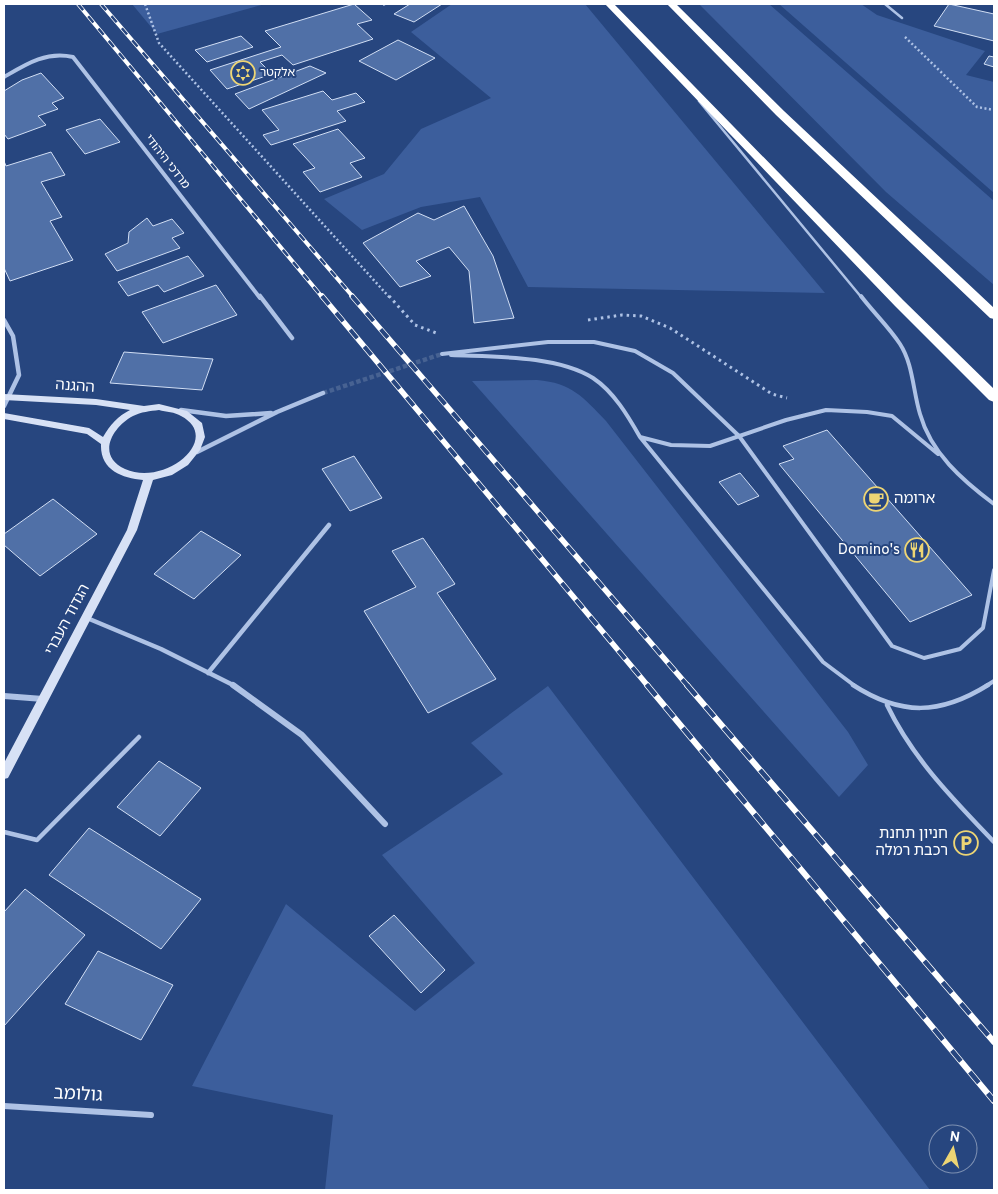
<svg xmlns="http://www.w3.org/2000/svg" width="998" height="1194" font-family="Overpass,'Noto Sans Hebrew',sans-serif">
<style>
.green{fill:#3c5e9c}
.building{fill:#5070a7;stroke:#d1def4}
.lines{fill:none;stroke-linecap:round;stroke-linejoin:round}
.street-tunnel{stroke:#476292;stroke-width:4.5;stroke-dasharray:4.5 2.5;stroke-linecap:butt}
.path-far1{stroke:#aec2e5;stroke-width:2.5;stroke-dasharray:2 2.5;stroke-linecap:butt}
.path{stroke:#aec2e5;stroke-width:3;stroke-dasharray:2.5 4;stroke-linecap:butt}
.lane-far2{stroke:#aec2e5;stroke-width:2.5}
.lane-far1{stroke:#aec2e5;stroke-width:4}
.lane{stroke:#aec2e5;stroke-width:4.5}
.street-far2{stroke:#aec2e5;stroke-width:4}
.street-far1{stroke:#aec2e5;stroke-width:4.5}
.street{stroke:#aec2e5;stroke-width:6}
.secondary{fill:#d7e1f5;fill-rule:evenodd}
.highway{fill:#fff;fill-rule:evenodd}
.rail-far2-casing{stroke:#fff;stroke-width:4}
.rail-far1-casing{stroke:#fff;stroke-width:5.5}
.rail-casing{stroke:#fff;stroke-width:6}
.rail-far2{stroke:#27467f;stroke-width:2.5;stroke-dasharray:8;stroke-linecap:butt}
.rail-far1{stroke:#27467f;stroke-width:4;stroke-dasharray:11;stroke-linecap:butt}
.rail{stroke:#27467f;stroke-width:4.5;stroke-dasharray:14;stroke-linecap:butt}
.labels{text-anchor:middle;dominant-baseline:central;stroke-width:4;stroke-linejoin:round;paint-order:stroke}
.far-poi-label{font-size:12px;fill:#fff;stroke:#27467f;text-anchor:start}
.far-street-label{font-size:12px;fill:#fff;stroke:#27467f}
.street-label{font-size:15px;fill:#fff;stroke:#27467f}
.poi-label{font-size:15px;fill:#fff;stroke:#27467f;text-anchor:end}
.near-street-label{font-size:18px;fill:#fff;stroke:#27467f}
</style>
<rect width="100%" height="100%" fill="#27467f"/>
<path class="green" d="M132,4h133l-108,30z
M452,4h133l240,289 -297,-6 -48,-90 -59,10 -59,23 -38,-31 60,-25 37,-45 70,-31 -80,-66z
M699,4h70l225,197v84l-108,-93z
M779,4h82l16,11 108,36 -19,24 28,7v111z
M537,380c35,3 46,17 69,41l242,311 20,33 -29,32 -367,-416z
M548,686l382,504h-605l8,-75 -141,-29 94,-182 129,107 60,-48 -93,-108 121,-81 -32,-31z"/>
<path class="building" d="M354,4l18,16 -15,4 16,15 -80,26 -11,-10 -22,7 12,12 -45,15 -17,-19 71,-23 -16,-16z
M410,4h32l-28,18 -20,-8z
M949,4l45,10v27l-60,-15z
M241,36l12,11 -46,15 -12,-12z
M398,40l37,18 -39,22 -37,-19z
M989,56l5,1v10l-10,-3z
M310,66l16,7 -77,36 -14,-15z
M41,73l23,25 -12,5 6,6 -20,7 8,9 -38,14 -4,-5v-43l18,-11z
M323,91l9,9 24,-7 9,9 -28,9 9,10 -75,24 -8,-10 16,-5 -17,-20z
M100,119l20,23 -35,12 -19,-24z
M338,129l27,29 -15,5 12,14 -42,15 -17,-20 12,-4 -22,-24z
M51,152l14,23 -24,7 21,35 -12,4 23,39 -63,21 -6,-13v-107l2,5z
M464,206l29,50 21,62 -40,5 -5,-52 -20,-24 -33,14 15,15 -31,11 -37,-44 55,-30 16,7z
M147,218l6,8 19,-7 12,14 -12,5 8,10 -63,23 -12,-17 23,-11 1,-11z
M188,256l16,20 -40,16 -6,-7 -30,11 -10,-14z
M216,285l21,30 -74,28 -21,-31z
M124,352l89,7 -11,31 -92,-7z
M827,430l145,165 -62,27 -131,-158 15,-5 -11,-13z
M354,456l28,42 -32,13 -28,-42z
M740,473l19,23 -21,9 -19,-23z
M53,499l44,35 -57,42 -36,-31v-11z
M201,531l40,24 -47,44 -40,-25z
M423,538l32,46 -18,9 59,86 -68,34 -64,-102 52,-24 -24,-36z
M159,761l42,27 -41,48 -43,-29z
M89,828l112,71 -40,50 -112,-74z
M25,889l60,46 -81,91v-114z
M394,915l51,55 -24,23 -52,-57z
M98,951l75,34 -32,55 -76,-36z"/>
<g class="lines">
<path class="street-tunnel" d="M323,393l119,-39"/>
<path class="path-far1" d="M145,4l14,39 231,255
M383,5l2,-1
M905,37l72,70 17,3"/>
<path class="path" d="M389,296l26,29 24,9
M588,320l34,-5 19,1 29,12 102,66 15,4"/>
<path class="lane-far2" d="M885,4l17,14
M699,101l163,197"/>
<path class="lane-far1" d="M861,296c12,16 28,31 39,48 13,20 13,47 20,70 11,39 42,66 74,90
M442,354l106,-12h46l41,9 38,22 66,63 153,210 32,12 36,-9 23,-21 11,-58
M451,355c42,2 105,0 142,23 21,14 35,38 47,59l183,225 32,24
M640,437l31,8 39,1 76,-26 40,-10 41,2 25,4 46,38
M986,686l8,-5"/>
<path class="lane" d="M853,685c48,31 87,30 135,0
M887,705c26,54 66,94 107,137
M4,832l33,8 102,-103"/>
<path class="street-far2" d="M4,77c22,-13 42,-26 69,-20l187,241"/>
<path class="street-far1" d="M260,296l32,42
M4,320l9,16 6,39 -15,31
M181,410l45,6 45,-3
M197,452l80,-40 46,-19
M87,618l74,31 74,37
M208,673l121,-148"/>
<path class="street" d="M233,685l69,50 83,89
M4,696l39,3
M4,1106l147,9"/>
<path class="secondary" d="M4,394l92,5 48,7 15,-2 28,7 15,12 3,14 -5,13 -12,15 -16,10 -19,5 -16,50 -129,248 -4,1v-16l123,-233 16,-50c-21,-2 -43,-10 -42,-36l-14,-10 -83,-15v-6l85,15 14,9c7,-12 15,-21 27,-27l-34,-5 -92,-5zM159,410c7,2 16,2 22,6 42,22 -15,71 -56,53 -29,-13 -13,-42 8,-53 8,-4 17,-5 26,-6z"/>
<path class="highway" d="M605,4h9l289,296 91,89v13l-5,-2 -94,-94z
M667,4h9l108,107 210,197v11l-4,-1 -214,-203z"/>
<g class="rail-far2-casing">
<path id="rail-far2" d="M78,4l245,294
M101,4l253,294"/>
</g>
<g class="rail-far1-casing">
<path id="rail-far1" d="M322,296l326,390
M352,296l336,390"/>
</g>
<g class="rail-casing">
<path id="rail" d="M647,685l347,416
M687,685l307,357"/>
</g>
<use href="#rail-far2" class="rail-far2"/>
<use href="#rail-far1" class="rail-far1"/>
<use href="#rail" class="rail"/>
</g>
<defs>
<g id="synagogue-ring" transform="scale(1.25)"><circle r="9.5" fill="#27467f" stroke="#edd574" stroke-width="1.5"/><path d="M0-6.5L5.6 3.2H-5.6ZM0 6.5L5.6-3.2H-5.6Z" fill="#edd574"/></g>
<g id="cafe-ring" transform="scale(1.25)"><circle r="9.5" fill="#27467f" stroke="#edd574" stroke-width="1.5"/><path d="M-5.5-4.5H6V0H3Q3 3.5 0 3.5H-2.5Q-5.5 3.5-5.5 0ZM3-3.2v2h1.7v-2ZM-6 4.5H4V6H-6Z" fill="#edd574"/></g>
<g id="restaurant-ring" transform="scale(1.25)"><circle r="9.5" fill="#27467f" stroke="#edd574" stroke-width="1.5"/><path d="M-5-6h1v4h1v-4h1v4h1v-4h1v5L-1.5 .5V6h-2V.5L-5-1ZM5-6V6H3V1.5H1.5Q1.5-4 5-6Z" fill="#edd574"/></g>
<g id="parking-ring" transform="scale(1.25)"><circle r="9.5" fill="#27467f" stroke="#edd574" stroke-width="1.5"/><path d="M-3.5-5.5H1a3.5 3.5 0 0 1 0 7H-1V5.5H-3.5ZM-1-3.4V-.6H.8a1.4 1.4 0 0 0 0-2.8Z" fill="#edd574"/></g>
</defs>
<g fill-rule="evenodd">
<use href="#synagogue-ring" x="243" y="73"/>
<use href="#cafe-ring" x="876" y="499"/>
<use href="#restaurant-ring" x="917" y="550"/>
<use href="#parking-ring" x="966" y="843"/>
</g>
<g class="labels">
<g class="far-poi-label">
<text x="260" y="73">אלקטר</text>
</g>
<g class="far-street-label">
<text transform="translate(167 162) rotate(52)">מרדכי היהודי</text>
</g>
<g class="street-label">
<text transform="translate(75 387) rotate(4)">ההגנה</text>
<text transform="translate(68 620) rotate(-62)">הגדוד העברי</text>
</g>
<g class="poi-label">
<text x="894" y="499" text-anchor="start">ארומה</text>
<text x="900" y="550">Domino's</text>
<text x="948" y="834">חניון תחנת<tspan x="948" dy="17">רכבת רמלה</tspan></text>
</g>
<g class="near-street-label">
<text transform="translate(78 1095) rotate(3)">גולומב</text>
</g>
</g>
<rect width="998" height="1194" fill="none" stroke="#ffffff" stroke-width="10"/>
<g transform="translate(953 1149) rotate(8)"><circle r="24" fill="#27467f" stroke="#7d90b2"/>
<path d="M0-4L9 19L0 12L-9 19Z" fill="#edd574"/>
<text y="-8" font-size="14" font-weight="bold" text-anchor="middle" fill="#ffffff">N</text>
</g>
</svg>
